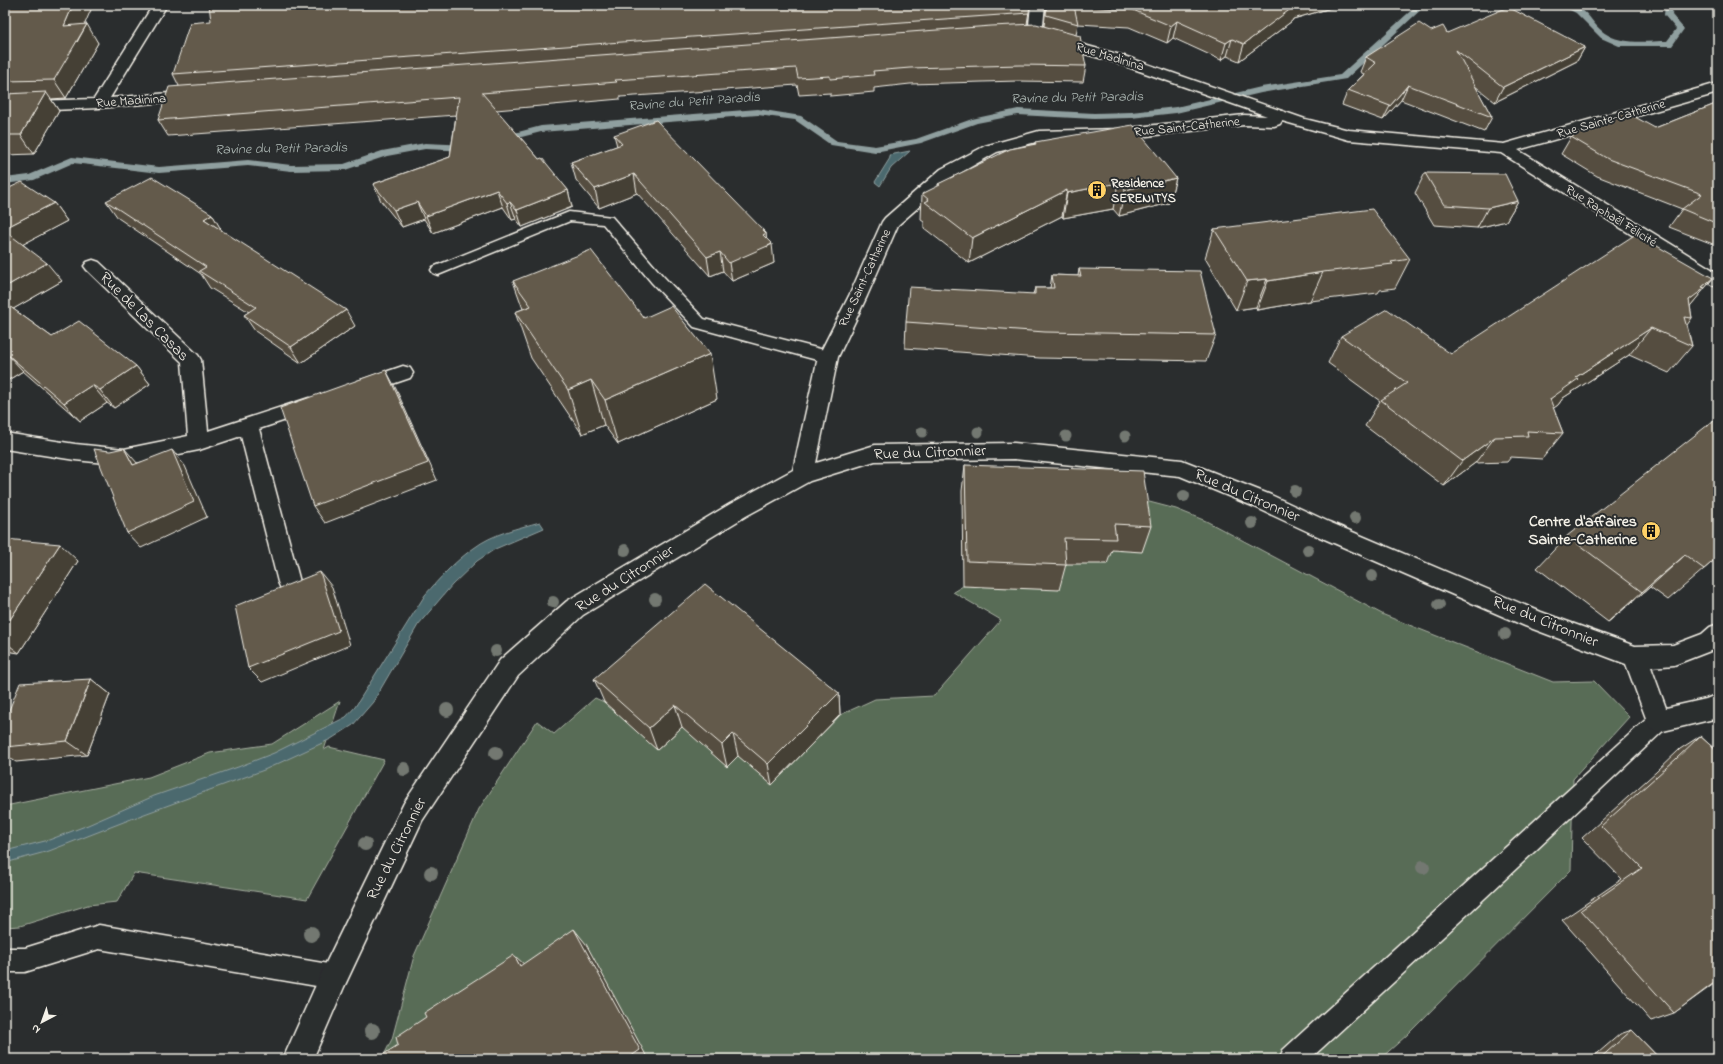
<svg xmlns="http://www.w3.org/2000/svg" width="1723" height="1064" font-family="'Indie Flower',sans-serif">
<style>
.green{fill:#596c57;stroke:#a6aea0}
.water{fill:#4b696e;stroke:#8f9f9f}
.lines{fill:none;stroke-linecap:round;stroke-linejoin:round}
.stream{fill:#8f9f9f;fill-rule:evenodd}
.lane-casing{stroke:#f4f1e8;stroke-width:3}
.street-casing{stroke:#f4f1e8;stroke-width:3}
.lane{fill:#2a2d2e;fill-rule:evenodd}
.street{fill:#2a2d2e;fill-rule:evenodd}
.tree{fill:#737871}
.wall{fill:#554d40;stroke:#f4f1e8}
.shaded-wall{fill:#453f34;stroke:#f4f1e8}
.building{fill:#635a4b;stroke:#f4f1e8}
.labels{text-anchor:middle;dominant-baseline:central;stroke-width:4;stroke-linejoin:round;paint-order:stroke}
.far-street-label{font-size:13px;fill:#f4f1e8;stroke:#2a2d2e}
.far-poi-label{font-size:13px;font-weight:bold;fill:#f4f1e8;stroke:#2a2d2e;text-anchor:start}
.far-water-label{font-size:14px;font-style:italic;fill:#b0bbb7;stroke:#2a2d2e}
.street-label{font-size:16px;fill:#f4f1e8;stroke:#2a2d2e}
.poi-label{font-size:16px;font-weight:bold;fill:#f4f1e8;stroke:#2a2d2e;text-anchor:end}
</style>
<rect width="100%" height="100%" fill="#2a2d2e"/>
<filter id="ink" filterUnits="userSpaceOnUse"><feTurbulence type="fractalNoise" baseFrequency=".025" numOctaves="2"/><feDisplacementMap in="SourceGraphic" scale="8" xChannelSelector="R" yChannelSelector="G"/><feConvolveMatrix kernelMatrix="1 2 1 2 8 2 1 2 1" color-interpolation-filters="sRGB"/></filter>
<g filter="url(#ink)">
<path class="green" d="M1134,498l42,11 30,12 178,94 169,67 41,-1 35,36 -56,62 -2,91 -164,165 -27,24h-998l10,-20 22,-83 65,-147 58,-88 17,13 41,-36 9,4 91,14 77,69 68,-70 35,-16 59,-3 67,-76 -48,-28 10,-6 93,-36h49z
M340,701l-16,49 5,-3 55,13 -77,139 -173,-26 -17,29 -29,3 -68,21 -15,1v-121l144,-29 61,-24 62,-9z"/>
<path class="water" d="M910,151l-19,17 -11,18 -5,-4 15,-24 -1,-3z
M540,522l4,6 -49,21 -18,12 -25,24 -34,40 -45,77 -20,23 -22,14 -67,31 -125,46 -90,35 -44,12v-12l44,-11 39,-15 66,-29 84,-29 36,-14 72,-36 9,-10 70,-112c15,-17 30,-34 49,-47 18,-14 44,-20 66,-26z"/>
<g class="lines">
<path class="stream" d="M1417,5h9l-80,74 -85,14 -85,20 -45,5 -37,1 -76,-4 -41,8 -56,20 -46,9 -44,-7 -36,-25 -37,-5 -217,17 -39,10 -5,-3 2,-2 42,-11 217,-17 43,7 36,25 38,5 41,-7 56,-20 46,-10 76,4 37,-1 45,-5 85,-20 79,-12z
M1560,5c32,0 27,18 48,30 18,10 39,6 59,6l9,-12 -12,-14 1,-10h8l-1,10 12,14 -12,17h-53l-18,-8 -25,-25z
M1712,5h6v2h-5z
M425,143l44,2 5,3 -5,3 -44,-2 -38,7 -42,14 -54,1 -43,-5 -89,7 -86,-10 -39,17 -29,4v-6l24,-3 43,-18 87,10 89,-7 43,5 53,-1 38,-13z"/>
<g class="lane-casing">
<path id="lane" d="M569,212l43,5 50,58 42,44 124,32 6,2 2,4 -2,4 -6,2 -134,-36 -42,-44 -49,-59 -33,-3 -127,52 -5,2 -5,-2 -2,-3 2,-3z
M1659,712l7,2 3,7 -3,7 -197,185 -159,146h-30l3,-9 369,-336z
M99,925l235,40 8,4 4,8 -4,8 -8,4 -235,-40 -74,23h-20v-24h20z"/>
</g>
<g class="street-casing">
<path id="street" d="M153,5h14l-57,93 83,-7 5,2 3,3 -3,3 -99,9 -94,4v-10l89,-3z
M1031,5h14l-3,30 -2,3 -5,1 -5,-1 -2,-3z
M1055,37l69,19 181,63 44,11 155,14 214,-61v10l-200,57 200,123v14l-6,-2 -211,-132 -152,-13 -67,-19 -2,3 -6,2 -30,-1 -124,14 -80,2 -43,11 -44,25 -55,48 -31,71 -29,61 -22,106 59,-18 139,-2 168,17 89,35 58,27 212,90 94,34 38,-1 29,-11 8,-7 8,-3v24l-44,17 -23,2 15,41 40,-9 12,-5v24l-59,14 -9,-3 -24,-65 -101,-38 -212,-92 -58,-27 -75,-31 -166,-17 -139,2 -65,20 -64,35 -163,99 -65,61 -96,145 -78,166 -31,72h-30l41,-92 80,-164 96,-143 67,-59 163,-97 63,-34 25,-113 31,-61 33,-74 3,-4 56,-49 44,-23 54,-15 81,-2 124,-14 23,1 -153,-54 -64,-18 -2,-3 2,-3z
M93,260l6,2 99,93 3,5 7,71 101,-33 7,2 3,5 -3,5 -57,19 41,153 -3,7 -8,3 -8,-3 -3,-7 -37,-146 -42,14 -75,15 -49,-5 -70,-11v-16l70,11 49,5 64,-13 -6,-74 -95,-92 -3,-4 3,-4z
M403,366l7,2 3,5 -3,5 -47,16 -7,-2 -3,-5 3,-5z"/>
</g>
<use href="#lane" class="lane"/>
<use href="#street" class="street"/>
</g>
<g class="tree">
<circle cx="922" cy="432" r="5.5"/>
<circle cx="978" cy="432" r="5.5"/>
<circle cx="1066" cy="436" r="5.5"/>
<circle cx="1125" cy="436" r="5.5"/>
<circle cx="1295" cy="491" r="6"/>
<circle cx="1184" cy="496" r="6"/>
<circle cx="1355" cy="518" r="6"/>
<circle cx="1252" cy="523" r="6"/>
<circle cx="625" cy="550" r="6"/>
<circle cx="1308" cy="550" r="6"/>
<circle cx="1372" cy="576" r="6"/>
<circle cx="655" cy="599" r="6"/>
<circle cx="553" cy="602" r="6"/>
<circle cx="1439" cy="605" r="6"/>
<circle cx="1505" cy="634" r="6"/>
<circle cx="496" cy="651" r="6"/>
<circle cx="447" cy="710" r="7"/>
<circle cx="496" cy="753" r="7"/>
<circle cx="404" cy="769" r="7"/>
<circle cx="365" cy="844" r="7"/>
<circle cx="1423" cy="867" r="7"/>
<circle cx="431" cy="873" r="7"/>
<circle cx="311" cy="934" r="8"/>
<circle cx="372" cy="1031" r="8"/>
</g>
<path class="wall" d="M10,5h83l-9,19 14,19 -32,55 -15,1 8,12 -25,43 -29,1v-141z
M1030,5l-3,19 17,2 2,-21h295l-48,14 -1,2 -53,40 -12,-5 -6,4 -48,-22 -6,5 -38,-16 -51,-3 -2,11 10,31 -3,16 -65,-1 -108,3 -36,4v4l-44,4v-3l-31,2 -2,-10 -177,12v2l-124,11 43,49 29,31 4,17 -50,20 -6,-8 -4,1 -9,-13 -70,26 -9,-14 -22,8 -21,-26 -8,-17 77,-27 6,-42 -288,21 -10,-16 21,-34 -6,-12 38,-53z
M1431,31l16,2 138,14 -8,14 -82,41 -20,-16 17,31 -8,15 -83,-32 -18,20 -41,-15 6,-15 16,-16 -4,-2 6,-15z
M1718,103v143l-49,-19 13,-18 -85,-33 -36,-22 10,-17 84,-9z
M614,135l152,98v5l8,25 -42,18 -9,-10 -13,5 -73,-83 -38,15 -23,-28 -5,-18 46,-16z
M1035,142l141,36 -7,25 -50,13 -6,-7 -50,9 -1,-2 -93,47 -45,-35v-6l-3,-2 1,-26 16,-7v-3l97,-40z
M1425,173l93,28 -12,20 -29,7 -43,-3 -19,-32z
M5,190l49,13 13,18 -44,23 39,37 -49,28 39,28 84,29 14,18 -36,24 -7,-5 -27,18 -57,-50 -18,11z
M106,201l106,13 9,16 134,96 -54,37 -46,-32 -11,-16 5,-3 -39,-24 -9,-14 -83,-56z
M1214,229l196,30 -15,29 -15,2 -2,3 -68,8 -53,9 -1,-3 -20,3 -31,-52z
M1079,269l137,66 -10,26 -166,-3 -135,-10 1,-26 127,-28 2,-6h15l2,-13 26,1z
M1713,278l-23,28 2,12 -5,7 5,21 -23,27 -40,-18 -66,43 -5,7 -5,3 10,25 -21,26 -31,-2 -4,5 -32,1 -31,23 -79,-60 15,-25 -52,-38 13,-27 110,18z
M513,281l131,37 73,81 -99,45 -14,-19 -22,9 -51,-76 -16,-46 8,-3z
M965,465l186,61 -9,26 -30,-2 -5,14h-41l-7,26 -96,-4 -1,-95z
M1567,536l151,21 -50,43 -18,-13 -42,35 -71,-54z
M5,539l73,22 -59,92 -14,-2z
M91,679l19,15 -23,61 -71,7 -11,-7v-35z
M594,679l245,14 1,22 -68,70 -34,-29 -11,11 -45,-40 -25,23 -53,-48z
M1700,736l18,16v229l-44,32 -23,8 -89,-101 60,-41 -40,-41 74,-66 24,-23z
M1632,1030l28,29h-69l29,-25z"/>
<path class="shaded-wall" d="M73,5h20l-16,37 10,-18 11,19 -32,55 -12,-18 10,-54z
M1295,5h46l-48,14 -1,2 -53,40 5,-17z
M1177,21l-4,17 -6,5 4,-17z
M1232,39l-5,17 -6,4 5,-17z
M1585,47l-8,14 -82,41 8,-15z
M1408,85l-7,15 -18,20 7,-14z
M46,92l13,19 -25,43 -13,-19z
M634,174l3,19 -38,15 -4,-19z
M1176,178l-7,25 -50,13 6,-26z
M1118,183l-5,26 -50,9 4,-25z
M497,190l6,17 -70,26 -7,-17z
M568,190l4,17 -50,20 -5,-17z
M1067,190l-5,26 -93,47 3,-25z
M1518,201l-12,20 -29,7 11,-20z
M417,202l7,17 -22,8 -8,-17z
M510,202l6,17 -4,1 -5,-17z
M54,203l13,18 -49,26 -13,-15v-4z
M212,214l10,17 -18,-12z
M766,233l1,14 5,-3 2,19 -42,18 -3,-18 34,-28z
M720,252l3,19 -13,5 -3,-19z
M47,263l15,18 -54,31 -3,-3v-22z
M1323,272l-13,29 -53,9 11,-29z
M1713,278l-8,10 -23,28 7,-16 13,-13z
M1267,279l-11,28 -20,3 11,-29z
M346,310l9,16 -54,37 -10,-16z
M1651,328l-22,27 -66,43 -5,7 -29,21 21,-27 26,-22z
M5,354h2l16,17 -18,11z
M710,354l7,45 -99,45 -13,-44z
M136,366l14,18 -36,24 -14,-18z
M386,370l10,19 41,91 -112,43 -12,-17z
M591,380l13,45 -22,9 -14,-44z
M92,385l15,18 -27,18 -16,-18z
M1495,437l-20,26 -31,23 18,-25z
M124,448l14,16 -5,1z
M172,450l13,16 22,51 -66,31 -14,-15z
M60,544l18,17 -59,92 -14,-11v-15z
M1685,555l-35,32 -42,35 34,-30z
M320,572l12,15 18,58 -88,37 -14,-14z
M91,679l19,15 -23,61 -20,-14z
M839,693l1,22 -68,70 -4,-21z
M675,705l7,22 -25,23 -8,-22z
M733,734l5,22 -11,11 -5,-22z
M574,929l12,15 62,115h-21z
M514,955l14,13 -8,-2z"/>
<path class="building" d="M10,5h63l-9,21 23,-2 -33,56 -49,1v-67z
M209,5h821l-1,8 -856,61 17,-51 21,-2z
M1047,5h249l-52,39 -12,-5 -6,4 -49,-22 -6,5 -38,-16 -59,-4 4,18 -32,-9z
M1508,7l77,40 -82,40 -47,-37 36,67 -84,-32 -18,21 -42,-16 28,-27 -10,-6 53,-34 12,8 12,-5 4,7z
M1036,24l44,12 6,30 -66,-1 -110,3 -37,3 1,4 -44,4v-3l-32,2 -2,-10 -181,12 2,2 -135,11 57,66 3,-1 26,32 -51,20 -7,-8 -3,1 -10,-13 -71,26 -9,-14 -23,8 -21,-26 77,-27 9,-60 -301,23 11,-33 822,-61z
M46,92l-25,43h-16v-41z
M1718,103v121l-36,-15 20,-15 -94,-35 -37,-22 55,-25 29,16z
M656,120l110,113 -3,2 9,9 -43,19 -9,-11 -13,5 -73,-83 -39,15 -24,-27 51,-18 -8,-9z
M1133,125l43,53 -51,12 -7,-7 -51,10v-3l-95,48 -47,-36 4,-2 -7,-6 18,-9 -2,-1 72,-35 26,-5 -1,-2z
M1425,173l80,1 13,27 -30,7 -44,-3z
M152,177l60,37 -8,5 142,91 -55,37 -47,-32 12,-8 -57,-36 7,-4 -100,-66z
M22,182l32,21 -49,25v-38z
M1372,209l38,50 -19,3 2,2 -70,8 -55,9 -1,-2 -20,2 -33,-52z
M5,231l42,32 -42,24z
M1636,234l77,44 -11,9 3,1 -16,12 3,18 -8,-1 8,29 -41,-18 -75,49 2,2 -28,20 13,34 -36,-2 1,5 -33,1 -33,24 -81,-61 26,-17 -66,-47 46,-27 64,45z
M591,250l53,68 27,-12 39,48 -105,46 -14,-20 -23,10 -53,-78 16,-6 -18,-25z
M1079,269l121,2 16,64 -171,-3 -139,-10 3,-35 126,7v-6h19l-2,-13 29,1z
M5,303l47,34 27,-16 57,45 -36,24 -8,-5 -28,18 -57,-49h-2z
M386,370l42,93 -115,43 -33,-98z
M1718,417v140l-14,12 -19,-14 -43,37 -75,-56z
M124,448l9,17 39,-15 22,52 -67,31 -33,-84 16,2z
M965,465l178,6 8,55 -37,-2 2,15 -52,-1 2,27 -99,-4z
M5,539l55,5 -55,83z
M320,572l19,59 -91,37 -13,-62z
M705,584l134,109 -71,71 -35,-30 -11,11 -47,-40 -26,23 -55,-49z
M91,679l-24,62 -62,6v-27l15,-37z
M1700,736l18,16v228l-44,33 -93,-103 61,-42 -41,-42 75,-67z
M574,929l66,121 -13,9h-251l22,-14 -2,-8 30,-20 -2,-4 90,-58 6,11z
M1632,1030l28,29h-61z"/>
</g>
<defs>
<g id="building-disc" transform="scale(1)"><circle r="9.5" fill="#ffd166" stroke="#2a2d2e"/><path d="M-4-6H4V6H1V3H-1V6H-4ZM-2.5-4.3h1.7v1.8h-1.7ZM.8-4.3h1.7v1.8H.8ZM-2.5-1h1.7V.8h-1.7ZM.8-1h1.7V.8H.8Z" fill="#111"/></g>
</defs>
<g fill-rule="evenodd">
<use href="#building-disc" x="1097" y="190"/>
<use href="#building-disc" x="1651" y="531"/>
</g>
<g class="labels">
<g class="far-street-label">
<text transform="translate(1110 57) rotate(17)">Rue Madinina</text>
<text transform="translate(131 101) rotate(-4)">Rue Madinina</text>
<text transform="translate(1611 119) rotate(-16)">Rue Sainte-Catherine</text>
<text transform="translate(1187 127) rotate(-6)">Rue Saint-Catherine</text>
<text transform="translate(1611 216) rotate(32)">Rue Raphaël Félicité</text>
<text transform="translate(865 278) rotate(-65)">Rue Saint-Catherine</text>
</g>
<g class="far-poi-label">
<text x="1111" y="183">Residence<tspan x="1111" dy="15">SERENITYS</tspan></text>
</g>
<g class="far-water-label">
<text transform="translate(1077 98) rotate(-1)">Ravine du Petit Paradis</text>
<text transform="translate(694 102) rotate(-4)">Ravine du Petit Paradis</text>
<text transform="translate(281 149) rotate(-1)">Ravine du Petit Paradis</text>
</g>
<g class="street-label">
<text transform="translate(144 317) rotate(45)">Rue de Las Casas</text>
<text transform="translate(930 453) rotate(-2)">Rue du Citronnier</text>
<text transform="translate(1247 496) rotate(23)">Rue du Citronnier</text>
<text transform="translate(625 579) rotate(-32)">Rue du Citronnier</text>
<text transform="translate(1545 622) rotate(22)">Rue du Citronnier</text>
<text transform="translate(397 849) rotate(-63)">Rue du Citronnier</text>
</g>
<g class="poi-label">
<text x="1637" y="522">Centre d'affaires<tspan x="1637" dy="18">Sainte-Catherine</tspan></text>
</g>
</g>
<rect width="1723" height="1064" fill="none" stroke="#2a2d2e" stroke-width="20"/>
<rect x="10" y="10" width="1703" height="1044" fill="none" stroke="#f4f1e8" stroke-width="1.5" filter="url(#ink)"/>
<g transform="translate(42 1022) rotate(221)" stroke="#2a2d2e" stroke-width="3" paint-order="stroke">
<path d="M0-3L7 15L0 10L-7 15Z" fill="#f4f1e8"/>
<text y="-6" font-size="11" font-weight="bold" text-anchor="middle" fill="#f4f1e8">N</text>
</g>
</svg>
